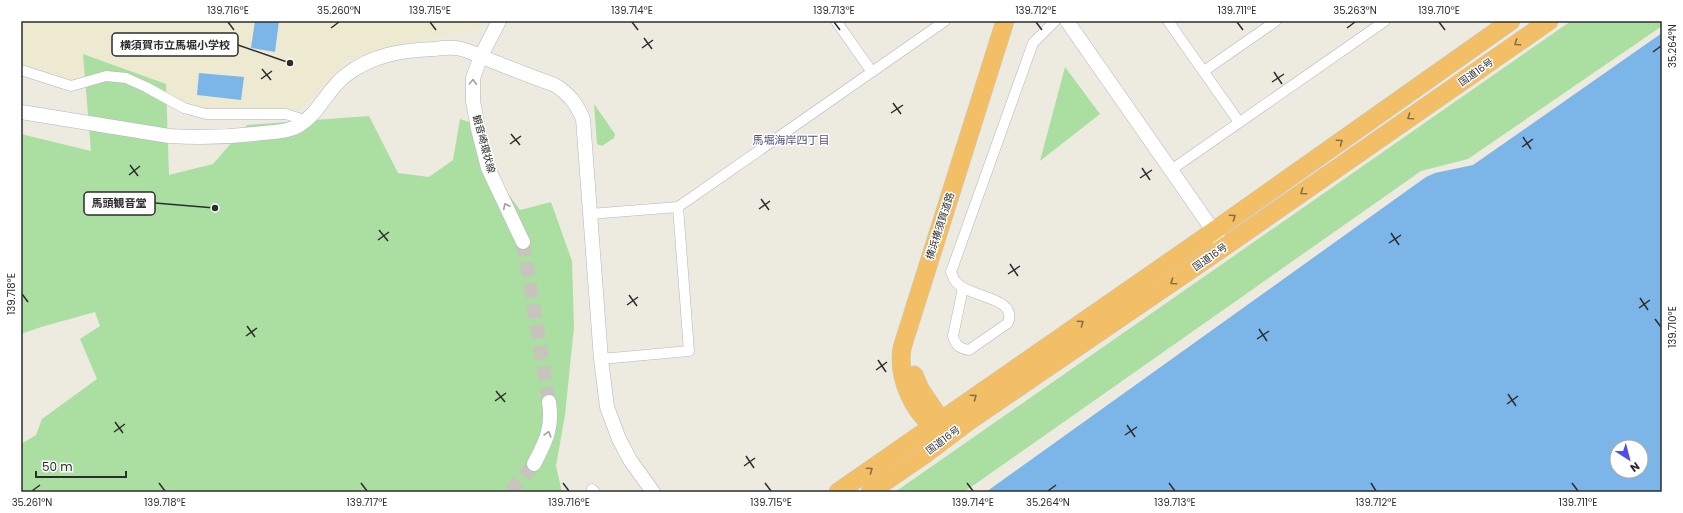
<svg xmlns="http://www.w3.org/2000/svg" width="1683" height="513" font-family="Poppins,'Noto Sans JP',sans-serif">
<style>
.education{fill:#edead1}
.green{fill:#aadfa1}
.water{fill:#7cb5e7;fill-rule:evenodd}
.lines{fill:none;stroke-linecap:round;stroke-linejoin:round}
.secondary-tunnel{stroke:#c7c4bc;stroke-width:14;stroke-dasharray:14 7;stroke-linecap:butt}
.street-casing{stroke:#b4b4bf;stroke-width:11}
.secondary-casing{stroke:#b4b4bf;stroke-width:15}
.highway-casing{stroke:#c8c8c8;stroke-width:19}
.street{stroke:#fff;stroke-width:10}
.secondary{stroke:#fff;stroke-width:14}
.highway{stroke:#f3bf66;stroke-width:18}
.oneway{stroke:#866f47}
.oneway2{stroke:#a0a0a0}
.ticks{fill:none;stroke:#2d2d2d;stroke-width:1.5}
.labels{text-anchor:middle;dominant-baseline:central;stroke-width:3;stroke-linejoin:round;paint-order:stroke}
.street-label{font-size:10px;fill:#2d2d2d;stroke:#fff}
.neighbourhood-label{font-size:11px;fill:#51507b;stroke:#fff}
.leader{fill:none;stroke:#2d2d2d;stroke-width:1.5}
.callout-dot{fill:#2d2d2d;stroke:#fff;stroke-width:1.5}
.callout{fill:#fff;stroke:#2d2d2d;stroke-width:1.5}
.callout-label{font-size:11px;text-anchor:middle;font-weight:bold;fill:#2d2d2d}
.neatline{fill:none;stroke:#2d2d2d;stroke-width:1.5}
.ticks-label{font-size:10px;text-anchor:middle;fill:#2d2d2d}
</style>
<rect width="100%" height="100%" fill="#edeae0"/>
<path class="education" d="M21,21h463l-5,8 -39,7 -93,24 -46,49 -89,2 -140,-29 -51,-15z"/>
<path class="green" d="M1571,21h91v5l-194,133 -47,12 -457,321h-69z
M83,54l83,30 3,91 44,-11 34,-39 122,-9 29,57 31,4 24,-17 7,-41 22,7 9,44 29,40 31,-8 21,59 2,66 -9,88 -9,51 6,26h-541v-48l15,-9 6,-16 55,-40 -17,-40 20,-13 -5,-14 -54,15 -20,7v-200l70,17z
M1065,67l35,47 -60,47z
M594,104l21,30 -1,4 -12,8 -5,-2z"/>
<path class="water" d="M255,21h24l-4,31 -24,-4z
M1662,33v459h-676l440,-315 9,-4 38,-8zM1617,447h24v24h-24z
M199,73l45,4 -3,23 -44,-5z"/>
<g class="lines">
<path class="secondary-tunnel" d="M523,242l26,160
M510,492l24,-28"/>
<g class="street-casing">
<path id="street" d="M836,21l36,51
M1168,21l71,101
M21,70l50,16 35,-10 20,2 20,9 38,21 22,6h80l21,7
M1204,71l72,-50
M1171,170l214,-149
M590,214l88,-7 267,-186
M963,288l-10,48c3,10 6,12 16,14l39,-27c10,-26 -37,-25 -51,-40 -3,-2 -4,-7 -6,-11l82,-229 22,-22
M601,359l88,-8 -11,-144
M592,489l3,3"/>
</g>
<g class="secondary-casing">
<path id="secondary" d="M499,21l-18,35 -8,22v23l5,28 10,39 35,74
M1067,21l152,218
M21,112l148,24c32,2 63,1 94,-3 11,-1 23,-1 33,-6 23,-12 30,-37 50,-52 26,-20 56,-25 88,-26 7,-1 15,-2 22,-1 10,1 22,7 31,11 23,9 45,18 68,26 15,10 21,18 28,34l18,240 6,48 12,32 11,21 23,32
M534,464c12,-23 19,-36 15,-62"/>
</g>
<g class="highway-casing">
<path id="highway" d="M914,375l6,14 23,34
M942,433c-27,-17 -45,-53 -40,-85l103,-327
M838,492l363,-252 310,-219
M870,492l54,-37 45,-34 255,-174 325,-226"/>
</g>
<use href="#street" class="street"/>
<use href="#secondary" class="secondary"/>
<use href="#highway" class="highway"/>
</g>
<defs><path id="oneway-chevron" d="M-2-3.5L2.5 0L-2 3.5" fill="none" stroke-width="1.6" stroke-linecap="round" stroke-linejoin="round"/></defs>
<g class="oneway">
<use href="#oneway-chevron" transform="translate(1517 43) rotate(145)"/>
<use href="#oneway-chevron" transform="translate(1410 117) rotate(145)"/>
<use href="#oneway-chevron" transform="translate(1340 142) rotate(-35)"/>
<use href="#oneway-chevron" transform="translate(1303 192) rotate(145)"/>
<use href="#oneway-chevron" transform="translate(1233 217) rotate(-35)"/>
<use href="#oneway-chevron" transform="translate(1173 282) rotate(145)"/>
<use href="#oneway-chevron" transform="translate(1081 323) rotate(-35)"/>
<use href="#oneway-chevron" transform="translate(974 397) rotate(-35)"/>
<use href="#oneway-chevron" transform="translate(870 470) rotate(-35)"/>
</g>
<g class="oneway2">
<use href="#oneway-chevron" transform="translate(473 82) rotate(-87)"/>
<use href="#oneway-chevron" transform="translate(506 206) rotate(-116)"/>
<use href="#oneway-chevron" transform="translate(548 434) rotate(-73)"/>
</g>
<path class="ticks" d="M228,22l6,8M430,22l6,8M632,22l6,8M834,22l6,8M1036,22l6,8M1237,22l6,8M1439,22l6,8M331,28l8,-6M1347,28l8,-6M644,38l8,11M642,48l11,-8M1653,52l8,-6M262,69l9,11M1274,72l8,12M261,79l11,-8M1272,82l12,-8M893,103l8,11M891,113l12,-8M511,134l9,11M1523,137l8,12M510,144l11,-8M1522,147l11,-8M130,165l8,11M1142,168l8,12M129,175l11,-9M1140,178l12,-8M761,199l8,11M759,209l11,-8M379,230l9,11M1391,233l8,12M378,240l11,-8M1389,243l12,-8M1010,264l8,12M1008,274l12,-8M22,294l6,8M629,295l8,11M1640,298l8,12M627,305l11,-8M1639,308l11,-8M1655,319l6,8M247,326l8,11M1259,329l8,12M246,336l11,-8M1257,339l12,-8M878,360l8,12M876,370l11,-8M496,391l9,11M1508,394l8,12M495,401l11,-8M1507,404l11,-8M115,422l8,11M1127,425l8,12M114,432l11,-8M1125,435l12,-8M746,456l8,12M744,466l11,-8M159,483l6,8M361,483l6,8M563,483l6,8M765,483l6,8M967,483l6,8M1169,483l6,8M1371,483l5,8M1572,483l6,8M32,491l8,-6M1048,491l8,-6"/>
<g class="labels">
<g class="street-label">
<text transform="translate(1476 72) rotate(-35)">国道16号</text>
<text transform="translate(484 144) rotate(75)">観音崎環状線</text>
<text transform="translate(940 226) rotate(-72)">横浜横須賀道路</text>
<text transform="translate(1210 257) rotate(-35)">国道16号</text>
<text transform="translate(943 440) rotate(-37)">国道16号</text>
</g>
<g class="neighbourhood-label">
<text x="791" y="140">馬堀海岸四丁目</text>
</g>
</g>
<path class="leader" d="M290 63L238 45M215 208L155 203"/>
<g class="callout-dot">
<circle cx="290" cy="63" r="4"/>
<circle cx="215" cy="208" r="4"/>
</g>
<g class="callout">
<rect x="112" y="33" width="126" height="23" rx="4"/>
<rect x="84" y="192" width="71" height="23" rx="4"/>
</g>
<g class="callout-label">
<text x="175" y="49">横須賀市立馬堀小学校</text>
<text x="119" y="207">馬頭観音堂</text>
</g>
<rect width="1683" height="513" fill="none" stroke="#ffffff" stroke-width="44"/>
<g transform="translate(1629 459) rotate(144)"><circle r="19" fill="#ffffff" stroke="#ababab"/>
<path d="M0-3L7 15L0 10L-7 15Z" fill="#4f4ded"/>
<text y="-6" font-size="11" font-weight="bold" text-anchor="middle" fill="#2d2d2d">N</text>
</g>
<path d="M36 471v6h90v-6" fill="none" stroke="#2d2d2d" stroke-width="2"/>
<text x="42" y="471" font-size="12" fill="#2d2d2d" stroke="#ffffff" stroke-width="3" paint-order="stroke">50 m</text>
<rect x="22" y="22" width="1639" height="469" class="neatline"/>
<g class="ticks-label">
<text x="228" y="14">139.716°E</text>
<text x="339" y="14">35.260°N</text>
<text x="430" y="14">139.715°E</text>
<text x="632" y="14">139.714°E</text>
<text x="834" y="14">139.713°E</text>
<text x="1036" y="14">139.712°E</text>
<text x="1237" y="14">139.711°E</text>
<text x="1355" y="14">35.263°N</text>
<text x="1439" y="14">139.710°E</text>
<text transform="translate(1672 46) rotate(-90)" y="4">35.264°N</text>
<text transform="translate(11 294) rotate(-90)" y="4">139.718°E</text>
<text transform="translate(1672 327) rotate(-90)" y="4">139.710°E</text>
<text x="32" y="506">35.261°N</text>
<text x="165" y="506">139.718°E</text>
<text x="367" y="506">139.717°E</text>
<text x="569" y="506">139.716°E</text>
<text x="771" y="506">139.715°E</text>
<text x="973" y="506">139.714°E</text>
<text x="1048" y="506">35.264°N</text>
<text x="1175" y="506">139.713°E</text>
<text x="1376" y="506">139.712°E</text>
<text x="1578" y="506">139.711°E</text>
</g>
</svg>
